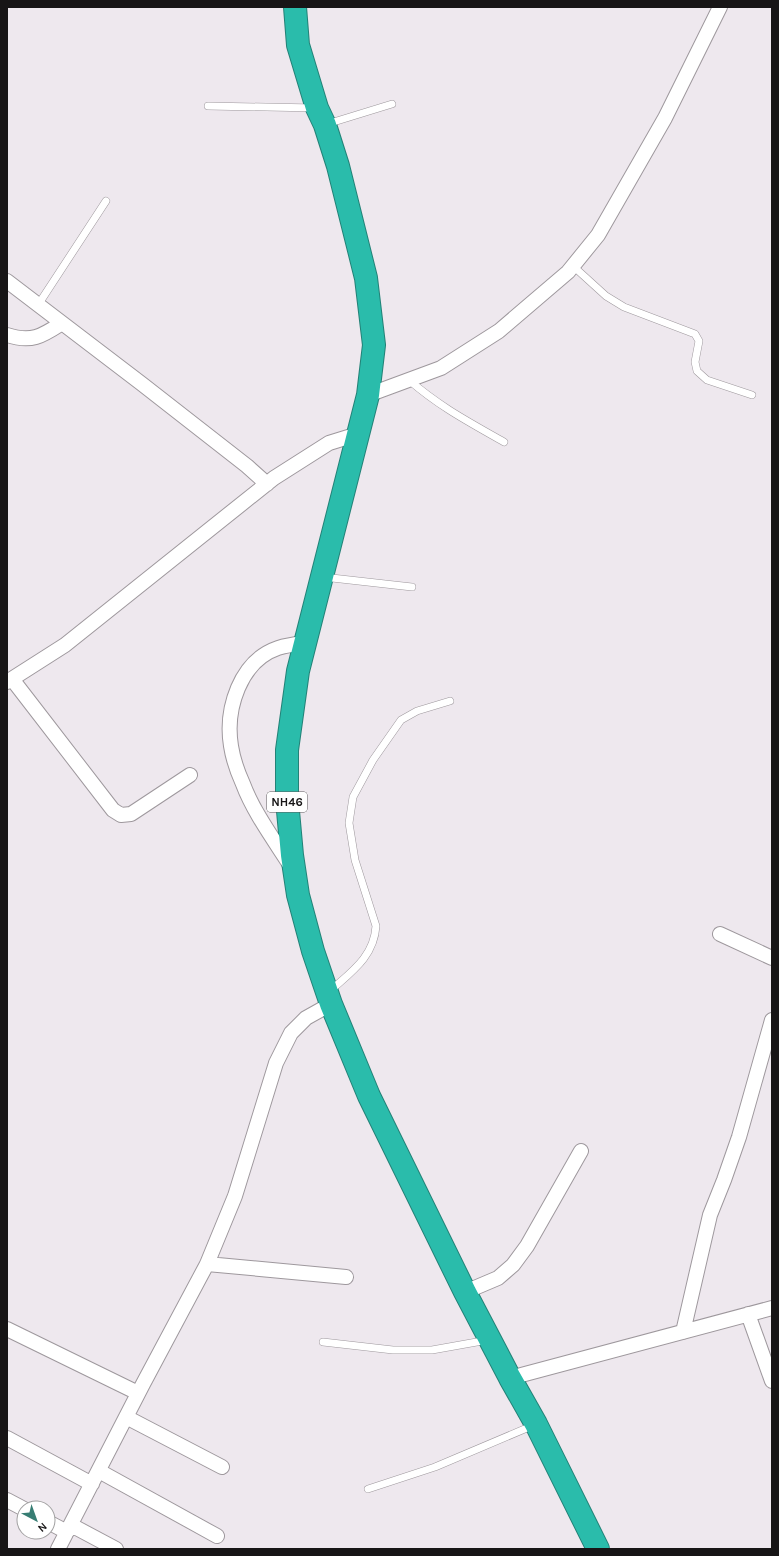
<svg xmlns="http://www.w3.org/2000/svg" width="779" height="1556" font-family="Karla,sans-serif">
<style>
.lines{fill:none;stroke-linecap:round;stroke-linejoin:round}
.lane-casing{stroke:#9e989d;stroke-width:8}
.street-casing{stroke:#9e989d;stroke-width:16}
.highway-casing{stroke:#238277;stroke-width:24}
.lane{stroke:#fff;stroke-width:7}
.street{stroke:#fff;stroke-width:14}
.highway{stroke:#2abcab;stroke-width:22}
.labels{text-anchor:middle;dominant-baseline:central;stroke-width:4;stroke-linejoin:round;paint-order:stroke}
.shield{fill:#fff;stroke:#5d5b5c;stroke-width:1}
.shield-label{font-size:12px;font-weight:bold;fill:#171516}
</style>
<rect width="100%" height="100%" fill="#eee8ee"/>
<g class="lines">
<g class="lane-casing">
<path id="lane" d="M208,106l107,2
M327,124l65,-20
M573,266l33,30 18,11 71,27 4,7 -4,21 2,9 10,9 45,15
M38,305l68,-104
M409,380c31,27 60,42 95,62
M323,577l89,10
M330,991c21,-19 44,-34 46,-65l-21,-66 -6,-37 4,-26 20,-37 28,-40 16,-9 33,-10
M323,1342l70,8h39l56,-10
M368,1489l67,-22 99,-42"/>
</g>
<g class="street-casing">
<path id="street" d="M7,281l135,103 105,82 20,18
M7,335c25,8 35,1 55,-12
M368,395l73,-27 58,-37 69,-59 30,-37 67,-117 55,-111
M12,679l101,131 8,5 10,-1 59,-39
M7,682l58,-37 209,-167 55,-35 29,-9
M290,865c-16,-25 -37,-54 -47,-81 -5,-11 -10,-25 -12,-38 -6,-37 9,-85 47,-98 9,-3 18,-4 27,-5
M720,934l52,24
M207,1264l139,13
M465,1292l33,-14 15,-13 14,-19 54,-95
M748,1314l24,67
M7,1329l131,64
M683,1332l27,-117 14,-35 15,-43 33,-117
M510,1378l262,-70
M126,1417l96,50
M7,1438l85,46
M99,1471l118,65
M7,1500l17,9
M48,1522l19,10
M71,1525l45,24
M58,1549l85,-165 64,-120 28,-68 41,-133 15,-30 15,-15 25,-14"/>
</g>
<g class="highway-casing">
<path id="highway" d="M295,7l3,38 19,63 8,17 13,41 28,112 8,67 -6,50 -70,276 -11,79v50l5,55 6,40 15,56 18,53 38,92 96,196 45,86 26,46 62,125"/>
</g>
<use href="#lane" class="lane"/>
<use href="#street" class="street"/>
<use href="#highway" class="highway"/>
</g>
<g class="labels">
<rect class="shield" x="267" y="792" width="40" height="20" rx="3"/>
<g class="shield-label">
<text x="287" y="802">NH46</text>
</g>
</g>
<rect width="779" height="1556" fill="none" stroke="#171516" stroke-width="16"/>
<g transform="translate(36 1520) rotate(139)"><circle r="19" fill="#ffffff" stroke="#a2a1a2"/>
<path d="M0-3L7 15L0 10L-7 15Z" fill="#377d73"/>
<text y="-6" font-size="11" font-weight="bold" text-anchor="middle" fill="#171516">N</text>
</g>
</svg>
